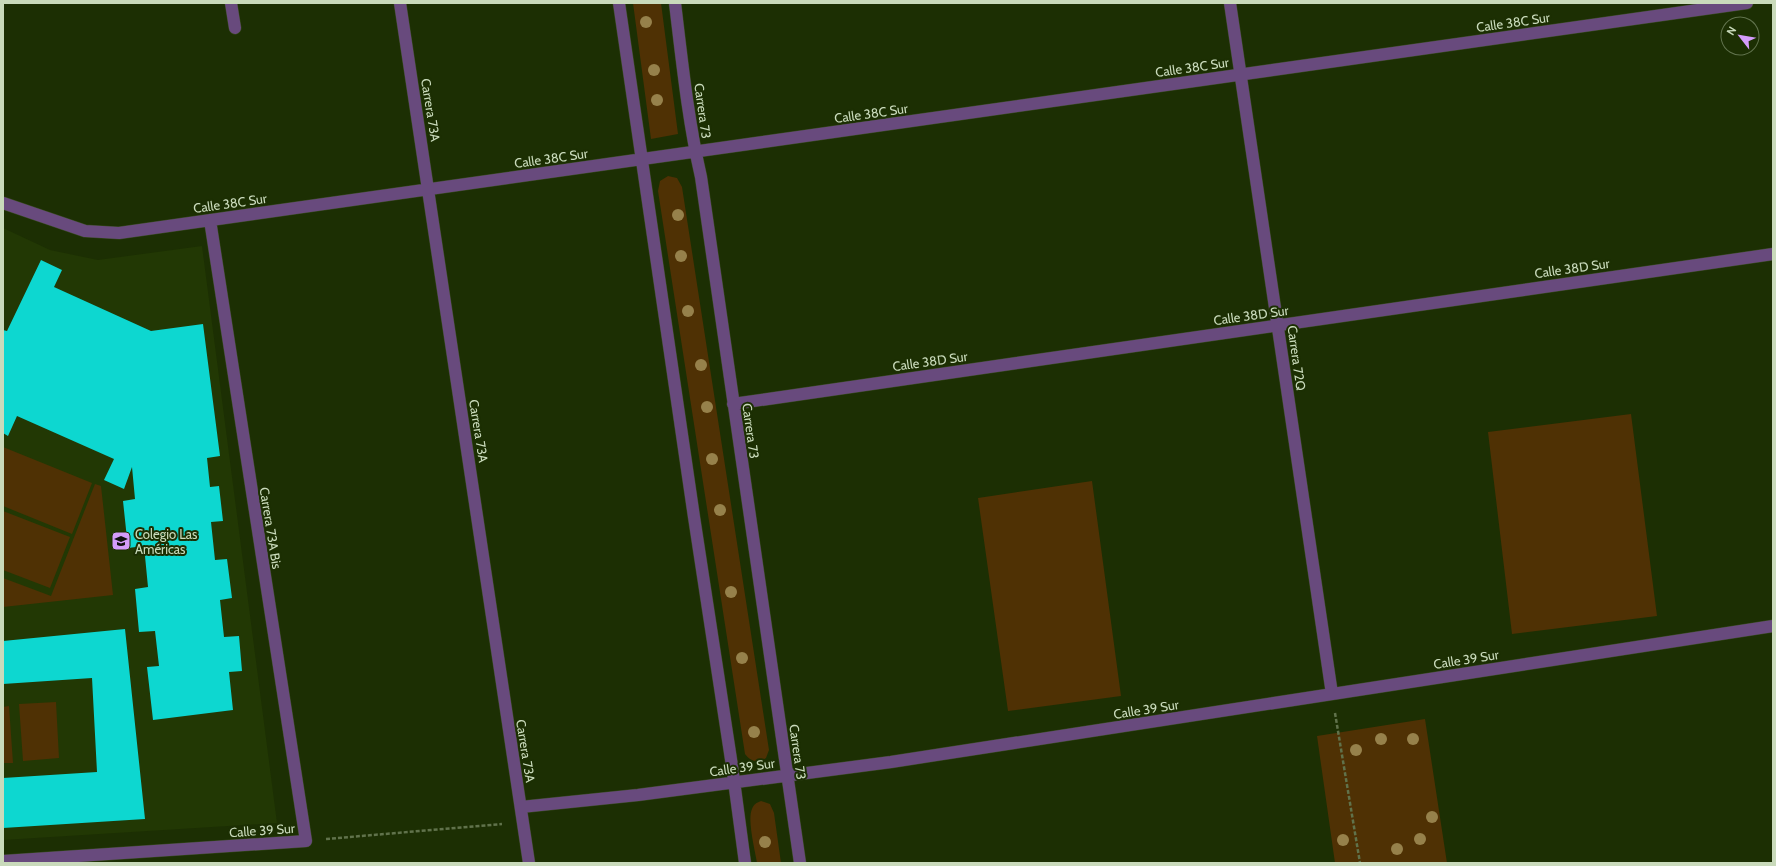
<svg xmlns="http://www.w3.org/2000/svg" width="1776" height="866" font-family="Cabin,sans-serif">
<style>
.built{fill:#223804}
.green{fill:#4f3104}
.building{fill:#0dd7d0}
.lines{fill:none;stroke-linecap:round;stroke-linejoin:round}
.minor-casing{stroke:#384a20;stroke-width:13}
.path{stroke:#60724b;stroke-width:2.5;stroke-dasharray:4 2;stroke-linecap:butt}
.minor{stroke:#684a7d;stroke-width:12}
.tree{fill:#96814b}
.labels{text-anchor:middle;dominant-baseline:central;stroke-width:4;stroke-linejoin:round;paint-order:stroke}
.street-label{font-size:13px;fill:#c9dabb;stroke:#1c2f03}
.poi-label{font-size:13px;fill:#c9dabb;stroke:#1c2f03;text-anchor:start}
</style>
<rect width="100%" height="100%" fill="#1c2f03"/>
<path class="built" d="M3,228l47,22 48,10 104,-14 75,577 -274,17z"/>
<path class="green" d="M633,3h28l17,131 -27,5z
M668,176l9,2 5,9 87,563 -3,8c-8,6 -16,3 -21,-4l-87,-563 2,-10z
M1631,414l26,202 -145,18 -24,-202z
M3,447l89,36 -20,51 -69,-28z
M1092,481l29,215 -113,15 -30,-213z
M95,484l6,2 12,109 -110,12v-29l48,18z
M3,511l67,26 -20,51 -47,-18z
M56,702l3,56 -36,3 -4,-57z
M9,706l4,57h-10v-56z
M1425,719l22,144h-112l-18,-127z
M761,801l9,3 4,9 7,50h-24c-2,-13 -10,-43 -5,-54 2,-5 4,-6 9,-8z"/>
<path class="building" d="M41,260l21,10 -8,17 97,44 52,-7 17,132 -13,2 3,29 9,-1 4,35 -12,1 4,38 12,-1 5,39 -12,2 4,37 15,-1 3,35 -13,1 4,38 -80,10 -6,-53 12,-1 -4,-35 -16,1 -4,-43 13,-2 -4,-41 -16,2 -5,-47 12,-2 -3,-32 -8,22 -20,-9 10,-21 -97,-43 -9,20 -5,-3v-103l4,1z
M125,629l20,190 -142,9v-50l94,-6 -5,-94 -89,6v-43z"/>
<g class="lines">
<g class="minor-casing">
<path id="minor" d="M231,3l4,25
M400,3l129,860
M619,3l75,514 38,249 13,97
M675,3c7,58 13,117 26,174l99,686
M1230,3l102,691
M3,203l82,28 34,2 1628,-230
M733,404l1040,-150
M521,807l117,-12 253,-33 882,-136
M3,861l303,-20 -96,-621"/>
</g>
<path class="path" d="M1335,713l25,150
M326,839l176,-15"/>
<use href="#minor" class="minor"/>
</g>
<g class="tree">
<circle cx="646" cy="22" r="6"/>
<circle cx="654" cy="70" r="6"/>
<circle cx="657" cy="100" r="6"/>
<circle cx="678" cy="215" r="6"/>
<circle cx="681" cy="256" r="6"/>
<circle cx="688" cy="311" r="6"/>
<circle cx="701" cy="365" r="6"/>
<circle cx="707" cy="407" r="6"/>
<circle cx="712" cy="459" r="6"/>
<circle cx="720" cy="510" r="6"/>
<circle cx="731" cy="592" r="6"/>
<circle cx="742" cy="658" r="6"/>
<circle cx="754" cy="732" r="6"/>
<circle cx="1381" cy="739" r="6"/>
<circle cx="1413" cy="739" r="6"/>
<circle cx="1356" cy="750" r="6"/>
<circle cx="1432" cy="817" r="6"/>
<circle cx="1420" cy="839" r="6"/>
<circle cx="1343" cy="840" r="6"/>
<circle cx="765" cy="842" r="6"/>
<circle cx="1397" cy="849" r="6"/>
</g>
<defs>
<g id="school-square" transform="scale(1)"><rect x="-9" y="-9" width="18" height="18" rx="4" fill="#d49cfb" stroke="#1c2f03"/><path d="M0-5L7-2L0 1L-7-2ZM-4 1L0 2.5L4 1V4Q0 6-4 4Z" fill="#111"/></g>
</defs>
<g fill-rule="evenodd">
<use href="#school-square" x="121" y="541"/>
</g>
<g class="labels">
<g class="street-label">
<text transform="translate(1513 22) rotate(-8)">Calle 38C Sur</text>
<text transform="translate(1192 67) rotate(-8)">Calle 38C Sur</text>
<text transform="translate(431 110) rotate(81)">Carrera 73A</text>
<text transform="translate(703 111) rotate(82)">Carrera 73</text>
<text transform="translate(871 113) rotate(-8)">Calle 38C Sur</text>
<text transform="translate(551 158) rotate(-8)">Calle 38C Sur</text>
<text transform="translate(230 203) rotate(-8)">Calle 38C Sur</text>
<text transform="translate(1572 268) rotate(-8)">Calle 38D Sur</text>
<text transform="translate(1251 315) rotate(-8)">Calle 38D Sur</text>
<text transform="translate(1297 358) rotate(82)">Carrera 72Q</text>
<text transform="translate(930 361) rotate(-8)">Calle 38D Sur</text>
<text transform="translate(479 431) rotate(81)">Carrera 73A</text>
<text transform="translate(751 431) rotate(82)">Carrera 73</text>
<text transform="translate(271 528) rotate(81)">Carrera 73A Bis</text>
<text transform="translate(1466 659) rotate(-9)">Calle 39 Sur</text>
<text transform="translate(1146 709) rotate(-9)">Calle 39 Sur</text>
<text transform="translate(526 751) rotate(81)">Carrera 73A</text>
<text transform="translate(798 752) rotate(82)">Carrera 73</text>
<text transform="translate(742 767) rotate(-8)">Calle 39 Sur</text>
<text transform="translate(262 830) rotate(-4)">Calle 39 Sur</text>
</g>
<g class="poi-label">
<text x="135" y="534">Colegio Las<tspan x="135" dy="15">Américas</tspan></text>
</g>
</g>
<rect width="1776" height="866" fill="none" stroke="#c9dabb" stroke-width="8"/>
<g transform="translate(1740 36) rotate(301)"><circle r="19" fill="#1c2f03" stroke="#61734d"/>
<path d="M0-3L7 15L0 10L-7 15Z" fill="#d49cfb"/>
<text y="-6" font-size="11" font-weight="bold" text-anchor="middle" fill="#c9dabb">N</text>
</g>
</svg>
